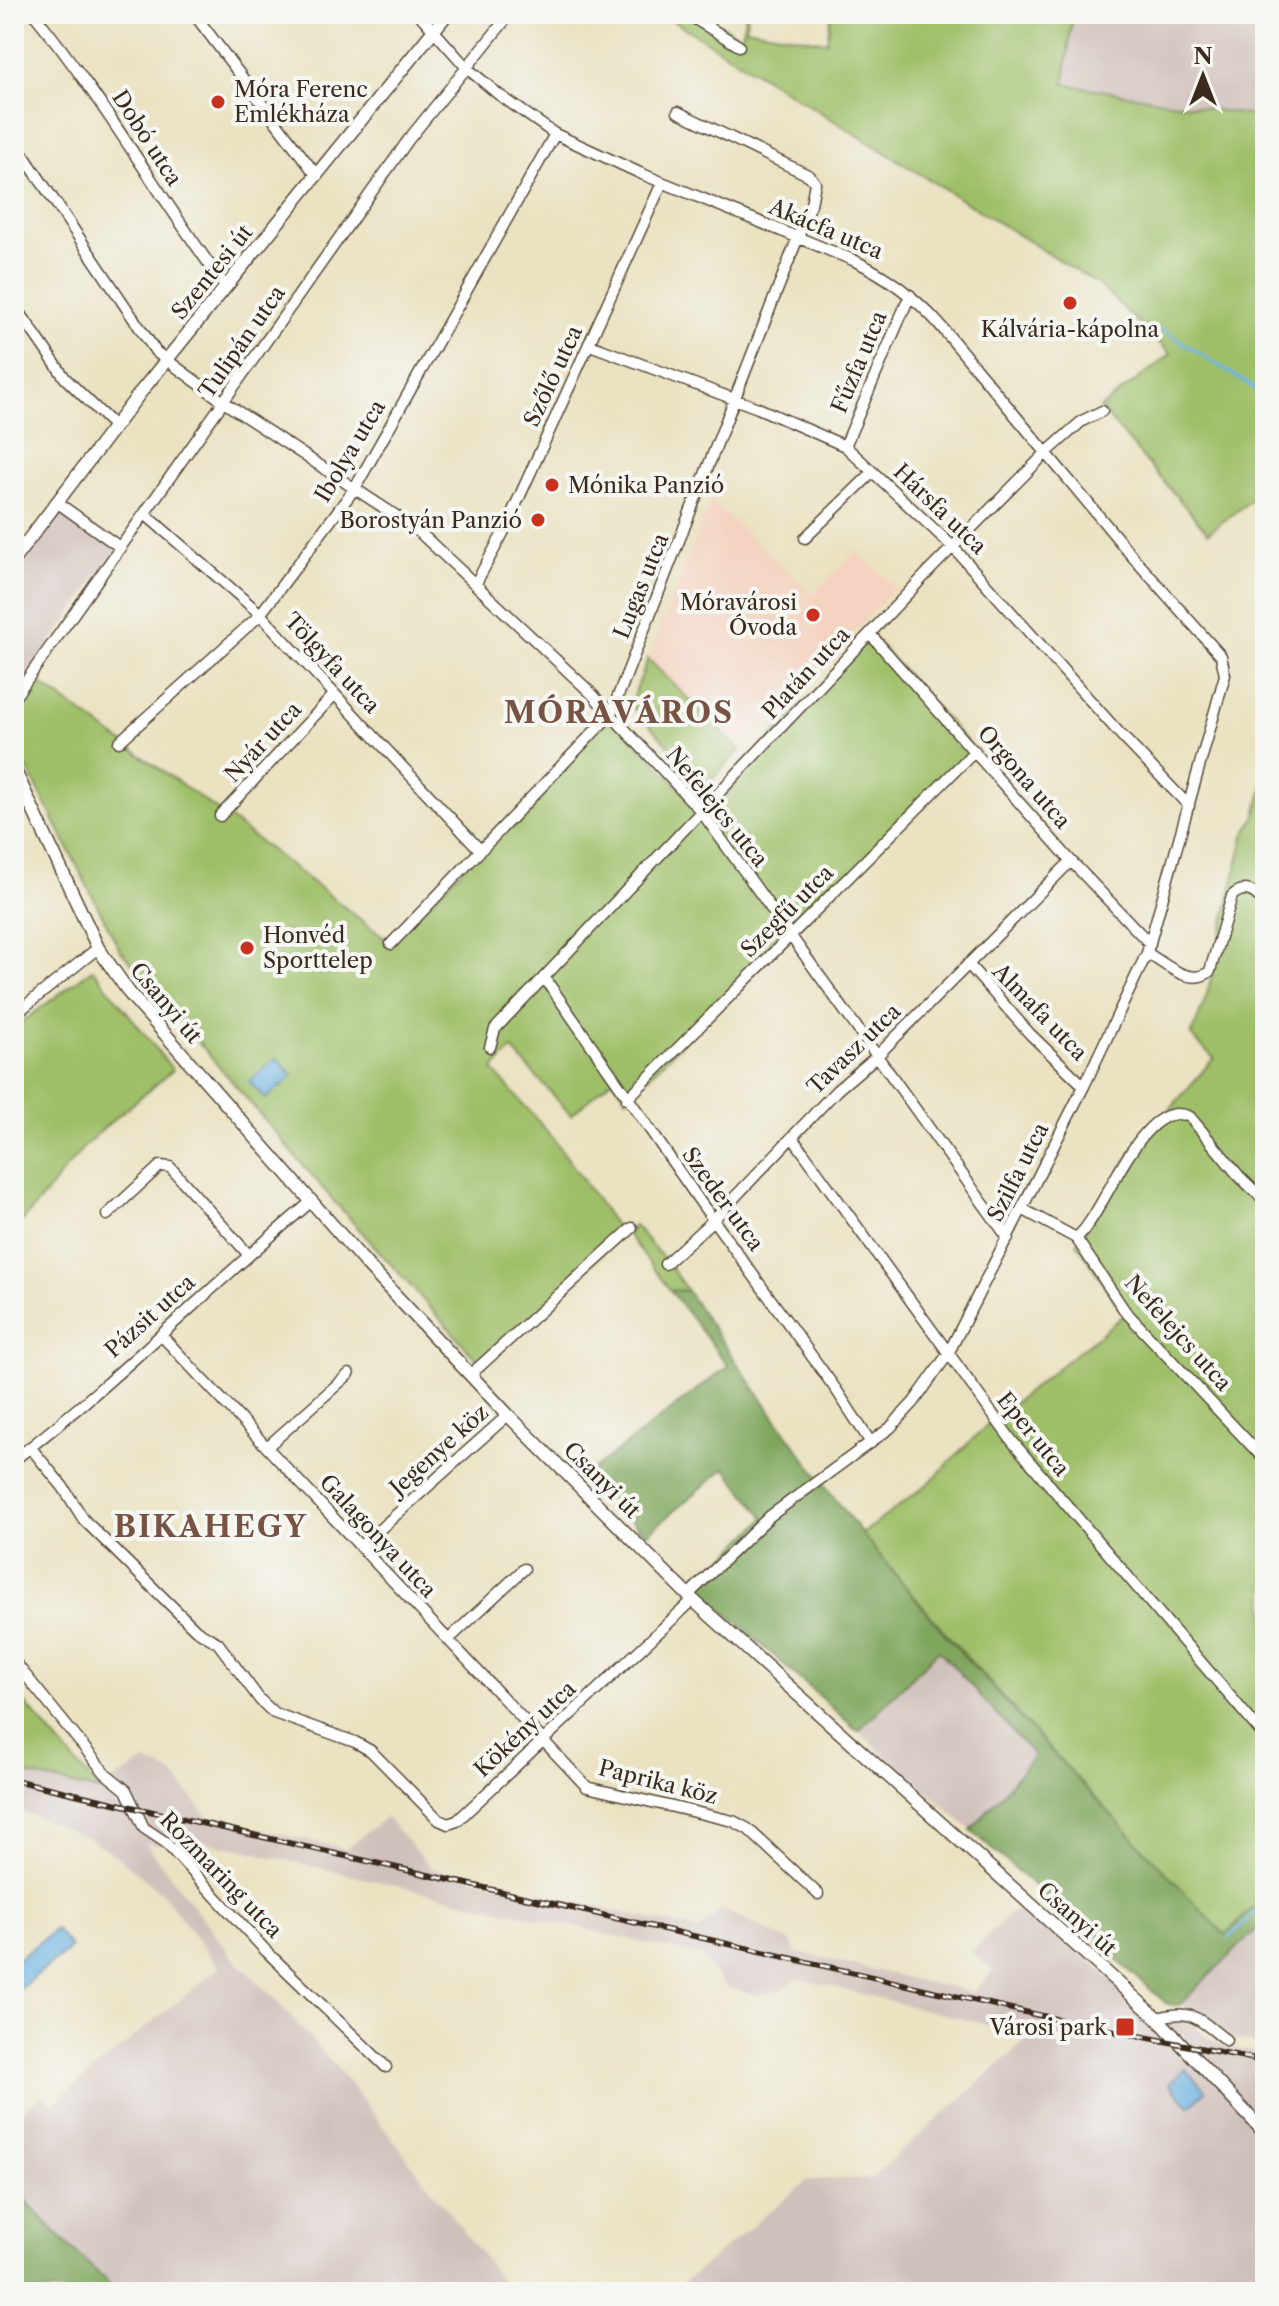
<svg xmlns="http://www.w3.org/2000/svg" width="1279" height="2306" font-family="'Libre Caslon Text',serif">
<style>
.built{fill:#f4d3c0}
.industrial{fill:#d0c0bc}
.green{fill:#9ebf68;stroke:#6c7443;stroke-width:2}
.forest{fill:#7ea65c;stroke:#5c683d;stroke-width:2}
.water{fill:#6cb2e2;stroke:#546e80;stroke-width:2}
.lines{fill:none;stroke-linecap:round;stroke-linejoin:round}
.stream{stroke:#6cb2e2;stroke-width:3}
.minor-casing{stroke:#554636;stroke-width:13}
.tertiary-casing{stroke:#554636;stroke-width:15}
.minor{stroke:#fff;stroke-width:10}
.tertiary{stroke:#fff;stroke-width:12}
.rail-casing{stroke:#3b2a1e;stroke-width:6}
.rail{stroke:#f6f6f2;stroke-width:3;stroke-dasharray:9;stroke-linecap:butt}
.poi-dot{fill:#c8321e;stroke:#f6f6f2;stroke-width:3}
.labels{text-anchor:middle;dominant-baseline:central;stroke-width:8;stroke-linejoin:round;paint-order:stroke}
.poi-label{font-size:22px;fill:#3b2a1e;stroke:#f6f6f2;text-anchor:start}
.street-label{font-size:22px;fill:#3b2a1e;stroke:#f6f6f2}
.district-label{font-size:30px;font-weight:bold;letter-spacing:2px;fill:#785242;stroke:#f6f6f2}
</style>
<rect width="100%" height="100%" fill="#f6f6f2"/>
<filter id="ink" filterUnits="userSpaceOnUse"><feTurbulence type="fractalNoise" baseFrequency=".0125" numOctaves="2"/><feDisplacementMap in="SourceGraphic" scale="16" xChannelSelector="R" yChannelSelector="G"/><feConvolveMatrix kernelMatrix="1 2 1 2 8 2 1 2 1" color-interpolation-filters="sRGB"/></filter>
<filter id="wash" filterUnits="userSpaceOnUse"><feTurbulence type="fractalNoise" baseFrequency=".006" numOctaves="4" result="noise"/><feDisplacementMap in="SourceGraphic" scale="32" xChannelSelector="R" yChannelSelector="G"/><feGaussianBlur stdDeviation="1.8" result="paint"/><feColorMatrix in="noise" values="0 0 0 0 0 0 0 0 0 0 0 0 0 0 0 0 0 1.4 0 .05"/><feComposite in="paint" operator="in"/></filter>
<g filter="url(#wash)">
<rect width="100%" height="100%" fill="#eae2c1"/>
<path class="built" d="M711,500l101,94 45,-44 38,38 -155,162 -92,-91z"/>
<path class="industrial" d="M1073,14h192v104l-202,-34z
M58,506l59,43 -103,145v-131z
M939,1649l95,107 -63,74 -113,-99z
M145,1761l26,11 37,45 138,32 40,-32 46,52 267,61 22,-21 69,32 6,11 177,41 20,-22 -21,-19 50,-50 135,116 20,-1 12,4 18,17 13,7 45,10v237h-579l-7,-6 129,-106 63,-2 154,-136 -21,-13 -207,-51 -15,12 -26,5 -31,-8 -24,-31 -527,-122 -14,11 -15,-2 88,115 42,41 70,78 165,215h-392l-52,-49 -52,-55v-71l29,-22 9,9 167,-136 -56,-74 -44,-36 -30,-20 -75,-30v-37l94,22 2,-11z
M1265,1921v124l-33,-7 -37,-30 -16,-3z"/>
<path class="green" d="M662,14h40l40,23 3,-23h3l-2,14 81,14 4,-28h242l-9,70 201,34v371l-57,44 -108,-125 71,-54 -72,-69z
M870,634l105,117 -348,347 -14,-19 -42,36 -59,-66 -19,21 60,68 69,97 -141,129 -149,-165 -212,-249 -106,-208v-48l14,-19 202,144 161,124 220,-229 90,97z
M648,659l92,91 -33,35 -77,-80z
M1265,777v1119l-40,40c-123,-132 -249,-262 -363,-402l67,-51 61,-61 134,-107 -47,-72 50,-84 87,-101 -23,-22 16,-41 37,-159 12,-21z
M93,969l80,101c-30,26 -63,50 -90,78 -24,26 -43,57 -69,81v-201z
M634,1225l36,41 17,25 -17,-1 -42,-55z
M14,1690l86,101 -86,-20z"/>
<path class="forest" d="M670,1290l17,1c67,97 139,201 215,292 101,122 214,236 323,352l40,-39v25l-86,84 -12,-1 -196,-174 63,-74 -95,-106 -81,81 -162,-145 69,-68 -40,-50 -79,67 -60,-60 142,-109z
M14,2188l52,55 52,49h-104z"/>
<path class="water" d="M277,1058l16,18 -28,23 -16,-18z
M56,1929l15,19 -57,45v-31z
M1185,2069l21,22 -16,15 -21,-22z"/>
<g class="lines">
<path class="stream" d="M1160,328l105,67
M1229,1938l36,-36"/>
</g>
</g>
<g filter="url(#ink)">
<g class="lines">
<g class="minor-casing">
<path id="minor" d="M34,14c70,86 125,183 191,272
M194,14l123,162
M419,14l48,54 31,26 57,40 87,40 211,86c34,16 61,36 86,64l193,232 89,100 4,19 -78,278 -63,133 -136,268 -34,48 -24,26 -120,88 -82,79
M687,14l52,32
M14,141l142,211 69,51 191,126 172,161 113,121 307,427
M14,304l51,74 49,48
M590,345l168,63 87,38 108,101 168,188 68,71
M845,446l65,-151
M58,503l63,45
M145,514l113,98 222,238
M805,538l68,-66
M476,583l27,-50 159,-350
M870,634l201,227 79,83
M14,698l395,-559 101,-125
M119,742l140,-126 96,-128 200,-354
M220,816l114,-121
M391,944l220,-230 200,-510 4,-21 -5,-7 -132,-64
M1147,953c17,10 44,35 63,18l22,-75c13,-12 23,-4 33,7
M968,964l62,70 54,52
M544,977l157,226 136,188 34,52
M14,1015l84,-67
M490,1047l5,-18 435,-459 116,-117 36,-32 20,-10
M627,1099l348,-348
M793,1138l219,303 253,296
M1022,1209l54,29 49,73 140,149
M107,1215l53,-49 10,1 78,87
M1076,1238c29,-22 65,-144 114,-121l49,59 26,25
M665,1264l48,-44 124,-130 40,-34 194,-195
M161,1335l426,452 146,34 15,8 70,65
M470,1375l162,-147
M30,1447l33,40 21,33 112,110 22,13 42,57 14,13 81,29 16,9 68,69 9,4 9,-3 236,-221
M267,1447l82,-73
M14,1460c104,-80 197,-175 298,-259
M360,1547l148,-132
M448,1640l76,-71
M14,1661l91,112 21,17 18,38 21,14 101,109 120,116
M1157,2018c36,-10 41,1 69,22"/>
</g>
<g class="tertiary-casing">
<path id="tertiary" d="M14,559l129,-170 304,-375
M14,769l84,179 32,46 238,272 140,149 185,185 464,418 108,115"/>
</g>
<use href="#minor" class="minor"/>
<use href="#tertiary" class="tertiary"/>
<g class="rail-casing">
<path id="rail" d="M14,1780l1050,241 201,40"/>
</g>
<use href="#rail" class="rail"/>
</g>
</g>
<g class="poi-dot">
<circle cx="218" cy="102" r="8"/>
<circle cx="1070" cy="303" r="8"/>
<circle cx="552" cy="485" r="8"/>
<circle cx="538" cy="520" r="8"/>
<circle cx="813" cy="615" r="8"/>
<circle cx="247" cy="948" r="8"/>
<rect x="1115" y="2017" width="20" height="20" rx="4"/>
</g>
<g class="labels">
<g class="poi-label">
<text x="234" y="89">Móra Ferenc<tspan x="234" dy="25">Emlékháza</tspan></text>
<text x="1070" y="329" text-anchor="middle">Kálvária-kápolna</text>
<text x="568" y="485">Mónika Panzió</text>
<text x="522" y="520" text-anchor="end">Borostyán Panzió</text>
<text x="797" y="602" text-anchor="end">Móravárosi<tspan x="797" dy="25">Óvoda</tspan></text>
<text x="263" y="935">Honvéd<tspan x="263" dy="25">Sporttelep</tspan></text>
<text x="1107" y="2027" text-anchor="end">Városi park</text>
</g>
<g class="street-label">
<text transform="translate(147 138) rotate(57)">Dobó utca</text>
<text transform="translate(826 229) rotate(23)">Akácfa utca</text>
<text transform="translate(212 272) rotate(-51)">Szentesi út</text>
<text transform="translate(242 342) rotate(-55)">Tulipán utca</text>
<text transform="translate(859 362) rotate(-67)">Fűzfa utca</text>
<text transform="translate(553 376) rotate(-65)">Szőlő utca</text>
<text transform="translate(350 451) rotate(-59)">Ibolya utca</text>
<text transform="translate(940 509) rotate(44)">Hársfa utca</text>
<text transform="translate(641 586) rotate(-68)">Lugas utca</text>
<text transform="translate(332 663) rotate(47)">Tölgyfa utca</text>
<text transform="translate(806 673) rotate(-47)">Platán utca</text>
<text transform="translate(263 742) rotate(-47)">Nyár utca</text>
<text transform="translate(1024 777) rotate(49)">Orgona utca</text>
<text transform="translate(717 807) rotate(51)">Nefelejcs utca</text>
<text transform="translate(787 911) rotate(-45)">Szegfű utca</text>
<text transform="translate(166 1003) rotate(50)">Csanyi út</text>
<text transform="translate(1040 1012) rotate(46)">Almafa utca</text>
<text transform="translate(854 1049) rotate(-44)">Tavasz utca</text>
<text transform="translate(1018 1172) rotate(-63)">Szilfa utca</text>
<text transform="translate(723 1199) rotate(54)">Szeder utca</text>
<text transform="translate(150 1316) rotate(-42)">Pázsit utca</text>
<text transform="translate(1178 1333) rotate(48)">Nefelejcs utca</text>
<text transform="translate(1033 1434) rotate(51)">Eper utca</text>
<text transform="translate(439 1450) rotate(-42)">Jegenye köz</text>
<text transform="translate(602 1480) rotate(45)">Csanyi út</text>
<text transform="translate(378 1536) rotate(47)">Galagonya utca</text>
<text transform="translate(525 1729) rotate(-43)">Kökény utca</text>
<text transform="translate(658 1782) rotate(14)">Paprika köz</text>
<text transform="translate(221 1875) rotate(46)">Rozmaring utca</text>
<text transform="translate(1077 1919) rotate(42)">Csanyi út</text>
</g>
<g class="district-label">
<text x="619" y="712">MÓRAVÁROS</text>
<text x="211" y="1526">BIKAHEGY</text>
</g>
</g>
<rect width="1279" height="2306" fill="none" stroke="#f6f6f2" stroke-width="48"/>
<g transform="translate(1203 76)" stroke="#f6f6f2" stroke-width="6" paint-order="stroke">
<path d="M0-6L14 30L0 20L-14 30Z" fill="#3b2a1e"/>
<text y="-12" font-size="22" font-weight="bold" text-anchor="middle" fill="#3b2a1e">N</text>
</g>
</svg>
